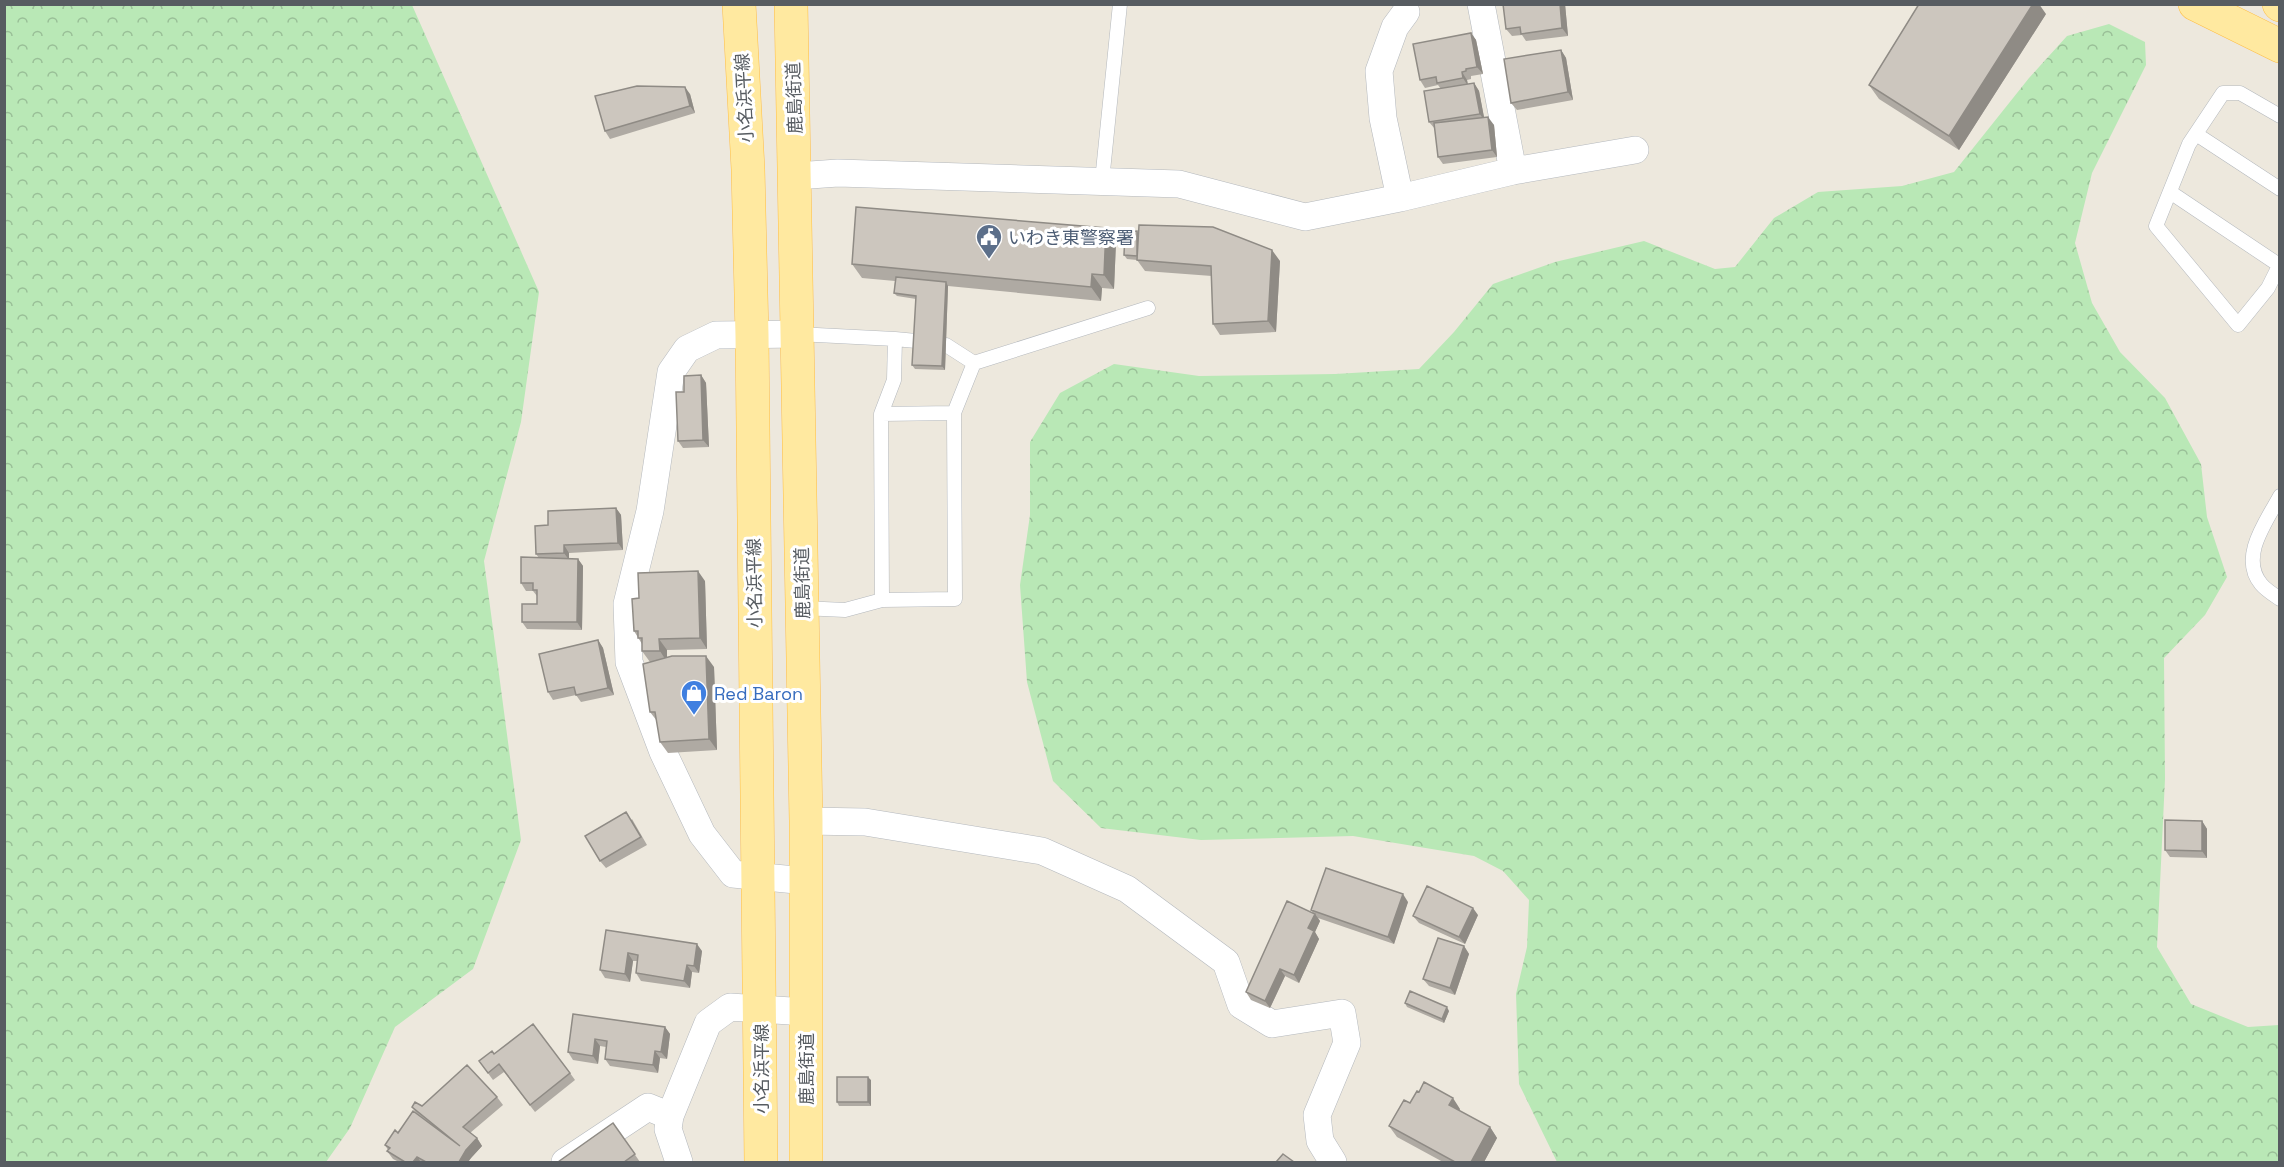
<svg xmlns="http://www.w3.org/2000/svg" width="2284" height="1167" font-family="'Space Grotesk','Noto Sans JP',sans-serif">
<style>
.forest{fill:url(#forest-crowns)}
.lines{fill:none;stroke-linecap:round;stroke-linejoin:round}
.lane-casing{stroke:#b4b8bd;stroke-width:15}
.street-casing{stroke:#b4b8bd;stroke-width:28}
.primary-casing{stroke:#ffbe44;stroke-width:34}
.lane{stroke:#fff;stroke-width:14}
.street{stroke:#fff;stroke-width:27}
.primary{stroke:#ffe9a0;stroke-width:33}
.wall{fill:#afaaa3}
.shaded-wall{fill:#8f8b85}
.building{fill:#ccc6be;stroke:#8f8b85;stroke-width:1.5}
.labels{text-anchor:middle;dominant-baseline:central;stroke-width:6;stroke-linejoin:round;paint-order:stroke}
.street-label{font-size:18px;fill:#575c61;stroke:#fff}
.service-label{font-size:18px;fill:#4e5e75;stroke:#fff;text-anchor:start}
.shop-label{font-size:18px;fill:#366cbe;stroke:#fff;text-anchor:start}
</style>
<defs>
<pattern id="forest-crowns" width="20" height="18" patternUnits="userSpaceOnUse" patternTransform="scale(1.5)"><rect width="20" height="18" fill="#b9e8b6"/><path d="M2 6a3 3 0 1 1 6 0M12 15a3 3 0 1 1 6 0" fill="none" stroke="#99bf97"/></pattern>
</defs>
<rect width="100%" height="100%" fill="#ede8dd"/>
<path class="forest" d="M5,4l407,1 127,287 -18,130 -37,139 37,279 -48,129 -78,58 -45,101 -24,34h-321z
M2109,24l36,18 1,23 -54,108 -17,70 17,60 28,49 45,46 36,66 6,53 20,60 -22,38 -41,43 1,121 -8,168 34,57 57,23 31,-2v137h-722l-38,-78 -3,-90 11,-47 2,-47 -26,-29 -29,-15 -121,-20 -152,4 -100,-12 -48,-47 -26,-99 -7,-97 10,-70v-73l30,-49 54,-29 85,12 136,-2 84,-5 35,-37 39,-48 62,-22 89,-21 71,28 20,-2 39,-49 44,-26 84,-6 52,-14 75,-94 38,-42z"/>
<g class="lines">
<g class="lane-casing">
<path id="lane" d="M2280,116l-40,-23h-17l-34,51 -33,82 82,99 30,-37 12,-24
M2196,134l84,55
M1102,181l18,-177
M2170,192l109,73
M797,334l98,5 -1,41 -13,34 1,186 -37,10 -43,-2
M895,339l21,2
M946,345l28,18 174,-55
M954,413l20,-50
M881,414l73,-1 1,186 -73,1
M2280,496c-14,26 -41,61 -19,88 5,6 13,11 19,15"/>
</g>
<g class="street-casing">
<path id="street" d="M1481,4l32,167
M796,176l42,-3 341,11 126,33 95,-19 113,-27 122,-21
M1400,198l-17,-80 -4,-47 16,-44 11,-15
M796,334l-80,1 -29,14 -16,23 -21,139 -23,93 2,58 34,90 39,82 31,40 73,7
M806,821l59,1 177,29 85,38 99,73 15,43 31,19 70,-11 5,30 -30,72 3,26 13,21
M565,1162l83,-55 22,9
M679,1162l-11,-33 2,-13 38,-93 22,-16 76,5"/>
</g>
<g class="primary-casing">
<path id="primary" d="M739,4l9,165 4,166 9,827
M791,4l15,817v341
M2195,4l85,42
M2279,4l1,1"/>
</g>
<use href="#lane" class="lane"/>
<use href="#street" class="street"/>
<use href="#primary" class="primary"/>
</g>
<path class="wall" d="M1503,4h62l3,32 -42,5 -4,-6 -10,1 -6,-7z
M2046,14l-87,136 -80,-51 -10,-14z
M1471,33l5,7 7,34 -12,2v3l-4,1 1,4 6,-1 5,8 5,27 10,7 3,32 -54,7 -5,-7 -3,-28 -6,-7 12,-33 -3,-4 -13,3 -5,-8z
M1561,50l5,8 7,42 -56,10 -6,-7z
M690,94l5,19 -85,26 -5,-8z
M1138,232l142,29 -4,71 -56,3 -7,-11 -1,-48 -67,-5 -8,-11 -10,-1 -3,-4z
M1116,242l-2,47 -12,-1 -1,13 -153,-15 -3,84 -30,-1 -3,-4 4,-66 -19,-3 -3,-3 1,-12 -33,-3 -10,-14z
M701,375l5,8 3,64 -26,1 -5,-7 6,-49z
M616,508l5,7 2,35 -54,3v6h9l5,7 -1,64 -55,-1 -5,-7 15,-18v-8l-4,-5h-7l-5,-8 18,-25 -3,-4 12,-29z
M705,581l2,68 -40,1v7l47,10 3,83 -49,3 -8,-11 -3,-21 -7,-9v-50l-8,-11v-7l-8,-13 5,-33z
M598,640l5,8 11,47 -33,7 -5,-7 -23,5 -5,-8z
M632,819l15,26 -41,23 -6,-7z
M2202,821l5,8v29l-37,-1 -5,-7z
M1408,902l-14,42 -76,-26 2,3 -5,11 4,7 -20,44 -14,-7 -15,32 -19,-8 -5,-8 67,-79 -2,-3z
M1478,915l-13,29 -46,-21 -6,-7z
M606,930l96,21 -3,22 -7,-1 -2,16 -49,-7 -5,-8 1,-12h-4l-3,21 -25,-4 -5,-8z
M1464,946l5,8 -14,41 -26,-9 -6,-7z
M1405,1003l44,8 -5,12 -37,-16z
M573,1014l92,13 5,7 -3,25 -7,-1 -2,15 -48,-7 -5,-7 1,-12 -6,-1 -2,18 -25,-4 -5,-8z
M494,1054l76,19 5,7 -40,32 -31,-40 -11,8 -14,-19z
M871,1080v26h-32l-2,-4z
M497,1097l6,8 -33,28 7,5 5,8 -11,12 -3,4h-69l-6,-3 -6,-8 1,-1 -3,-5 31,-32 -4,-6z
M1410,1103l50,6 -1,2 31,16 7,11 -13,24h-41l-46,-25 -8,-11z
M613,1123l27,39h-82z"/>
<path class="shaded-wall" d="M1560,4h5l3,32 -6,-8z
M2033,4h6l7,10 -87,136 -10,-14z
M1471,33l5,7 7,34 -6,-7z
M1561,50l5,8 7,42 -5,-8z
M1462,72l5,8 1,6 -5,-8z
M1474,83l5,8 6,31 -5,-8z
M685,87l5,7 5,19 -5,-7z
M1488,117l6,8 3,32 -5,-7z
M1106,228l10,14 -2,47 -10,-14z
M1272,250l8,11 -4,71 -8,-11z
M1092,274l10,14 -1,13 -10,-14z
M946,282l2,4 -3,84 -3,-4z
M701,375l5,8 3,64 -6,-7z
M616,508l5,7 2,35 -5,-7z
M564,545l5,8v7l-5,-7z
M578,559l5,7 -1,64 -5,-8z
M698,571l7,10 2,68 -7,-11z
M659,639l8,11v12l-7,-11z
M598,640l5,8 11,47 -6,-7z
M706,656l8,11 3,83 -8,-11z
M2202,821l5,8v29l-5,-7z
M1403,894l5,8 -14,42 -6,-7z
M1473,908l5,7 -13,29 -6,-7z
M1315,914l5,7 -5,11 4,7 -20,44 -5,-8 14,-47z
M697,944l5,7 -3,22 -5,-7z
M1464,946l5,8 -14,41 -5,-7z
M628,953l5,8 -3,21 -5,-8z
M687,965l5,7 -2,16 -6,-7z
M1280,969l5,7 -15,32 -5,-7z
M1447,1007l2,4 -5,12 -2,-4z
M665,1027l5,7 -3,25 -6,-7z
M595,1039l5,7 -2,18 -5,-8z
M655,1051l5,7 -2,15 -5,-8z
M868,1077l3,3v26l-3,-4z
M1453,1098l7,11 -4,7 -7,-11z
M1490,1127l7,11 -13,24h-13z
M477,1138l5,8 -11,12 -3,4h-9l7,-12z
M417,1157l4,5h-8z"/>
<path class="building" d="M1503,4h57l2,24 -41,6 -1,-7 -14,2z
M1919,4h114l-84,132 -80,-51z
M1471,33l6,34 -11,2v2l-4,1 1,6 -26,5 -1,-6 -16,3 -7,-36z
M1561,50l7,42 -57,11 -7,-44z
M1474,83l6,31 -51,8 -5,-31z
M637,86l48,1 5,19 -85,25 -10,-35z
M1488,117l4,33 -54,7 -4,-34z
M856,207l250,21 -2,47 -12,-1 -1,13 -239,-23z
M1139,225l74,2 59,23 -4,71 -55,3 -2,-58 -74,-6z
M1137,231v25l-13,-1 1,-23z
M896,277l50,5 -4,84 -30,-1 4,-69 -22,-3z
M701,375l2,65 -25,1 -2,-49h8v-16z
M616,508l2,35 -54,2v8l-28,1 -1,-28 13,-1v-14z
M521,557l57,2 -1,63h-55v-18h15v-14h-4v-7h-12z
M698,571l2,67 -41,1 1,12h-18v-13h-4v-7h-4l-2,-32 7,-1 -1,-25z
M598,640l10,48 -32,7 -2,-8 -26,5 -9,-38z
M672,656h34l3,83 -49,3 -5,-30h-5l-7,-48z
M626,812l15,25 -41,24 -15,-25z
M2165,820l37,1v30l-37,-1z
M1326,868l77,26 -15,43 -77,-27z
M1427,886l46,22 -14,29 -46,-21z
M1287,901l28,13 -7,14 6,3 -20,44 -14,-6 -15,32 -19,-9z
M606,930l91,14 -3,22 -7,-1 -3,16 -48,-8 2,-18 -10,-2 -3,21 -25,-4z
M1438,938l26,8 -14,42 -27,-9z
M1410,991l37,16 -5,12 -37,-16z
M573,1014l92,13 -4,25 -6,-1 -2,14 -48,-6 2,-18 -12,-2 -2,17 -25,-4z
M533,1024l37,49 -40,32 -31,-41 -11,9 -9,-12 13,-10 2,3z
M467,1065l30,32 -34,30 14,11 -11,12 -7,12h-33l-9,-5 -4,5h-8l-18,-11 3,-3 -5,-3 10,-15 3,3 15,-22 47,35 -48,-39 3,-5 7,4z
M837,1077h31v25h-31z
M1424,1082l29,16 -4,7 41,22 -19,35h-16l-66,-36 15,-26 6,3 7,-12 2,1z
M613,1123l22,31 -11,8h-66z
M1283,1154l11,8h-18z"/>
<defs>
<g id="civic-pin" transform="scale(1.35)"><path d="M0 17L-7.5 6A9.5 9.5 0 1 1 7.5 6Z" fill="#5c6f8a" stroke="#fff"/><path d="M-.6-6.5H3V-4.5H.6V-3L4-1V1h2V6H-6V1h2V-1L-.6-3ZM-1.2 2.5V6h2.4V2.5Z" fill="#fff"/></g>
<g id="shop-pin" transform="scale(1.35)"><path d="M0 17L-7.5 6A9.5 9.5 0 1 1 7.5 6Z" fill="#3f7fe0" stroke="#fff"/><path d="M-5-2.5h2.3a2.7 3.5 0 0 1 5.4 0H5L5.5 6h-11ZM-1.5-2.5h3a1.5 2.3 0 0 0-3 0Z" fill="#fff"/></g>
</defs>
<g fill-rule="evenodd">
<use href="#civic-pin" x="989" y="237"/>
<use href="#shop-pin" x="694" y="693"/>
</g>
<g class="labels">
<g class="street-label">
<text transform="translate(744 98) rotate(-93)">小名浜平線</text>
<text transform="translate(794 98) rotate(-92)">鹿島街道</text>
<text transform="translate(754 583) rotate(-91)">小名浜平線</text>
<text transform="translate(802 583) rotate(-91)">鹿島街道</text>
<text transform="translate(761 1069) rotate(-90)">小名浜平線</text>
<text transform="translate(806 1069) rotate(-90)">鹿島街道</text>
</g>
<g class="service-label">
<text x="1008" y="237">いわき東警察署</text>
</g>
<g class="shop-label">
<text x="714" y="693">Red Baron</text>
</g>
</g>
<rect width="2284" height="1167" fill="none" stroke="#575c61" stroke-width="12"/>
</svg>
